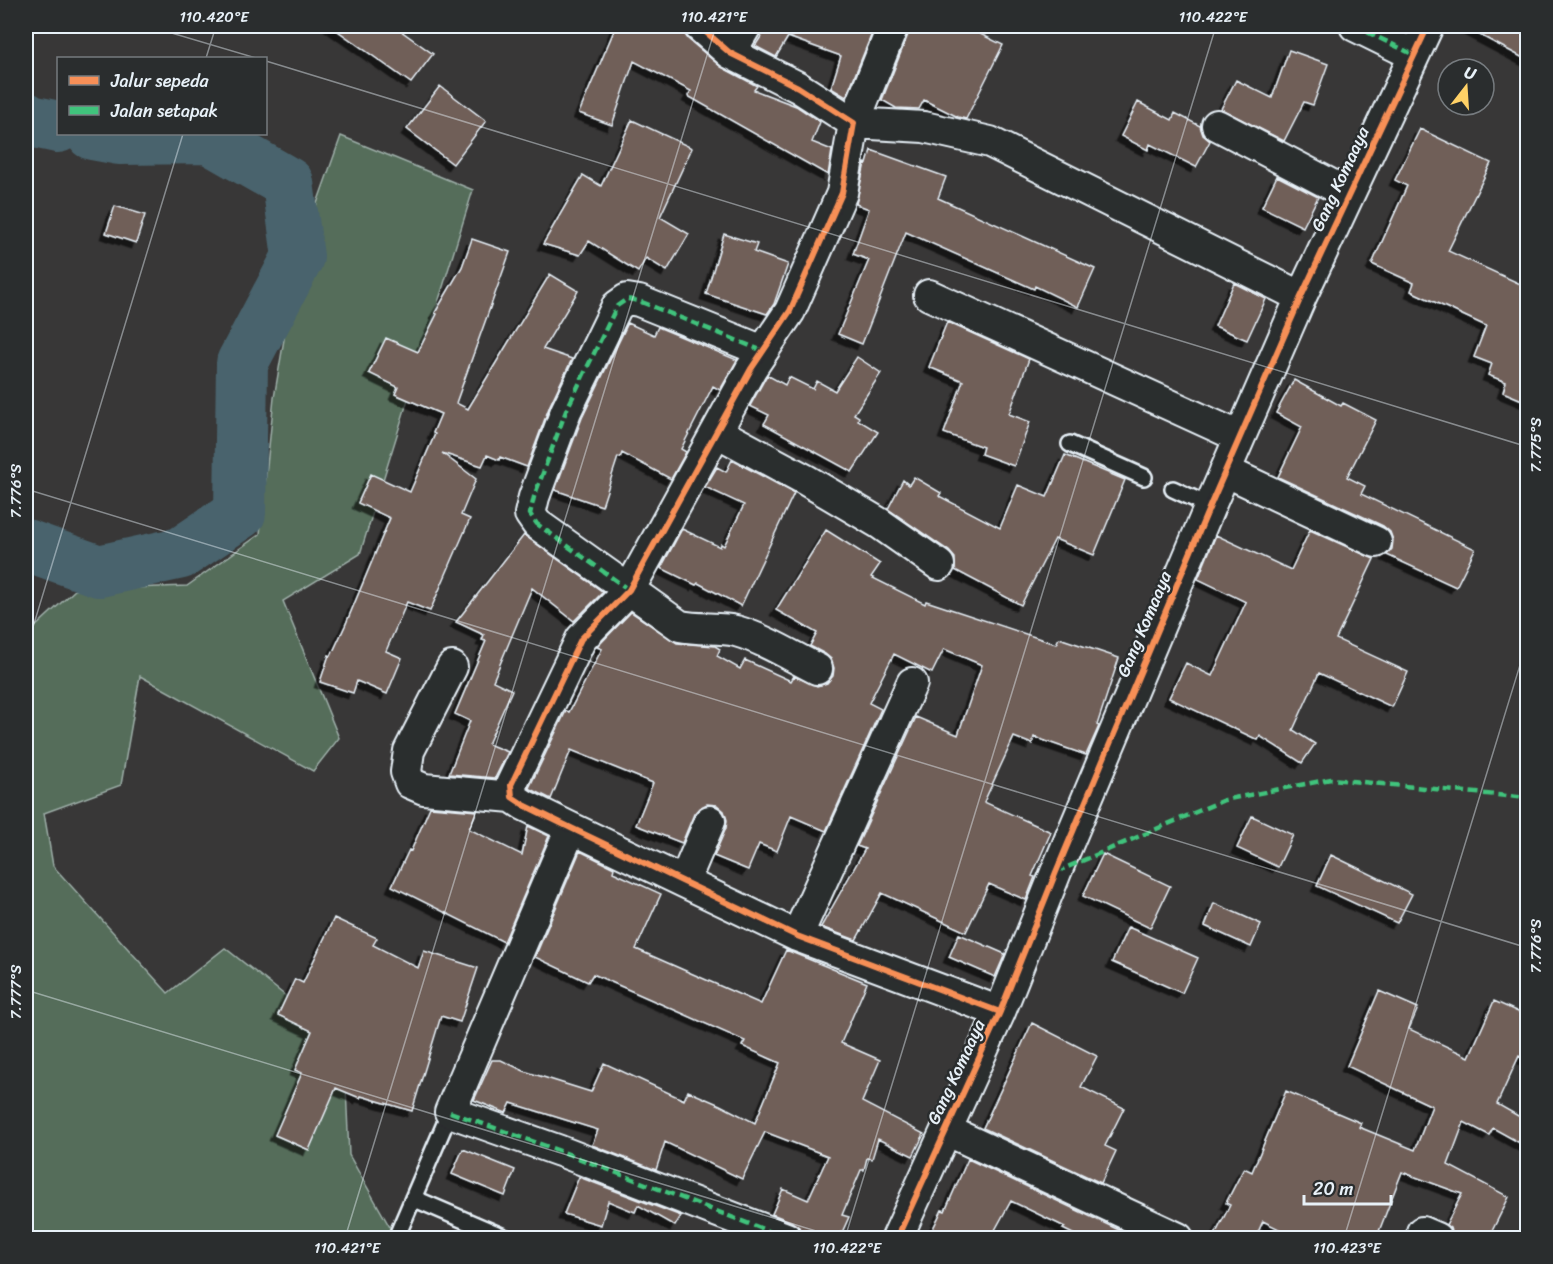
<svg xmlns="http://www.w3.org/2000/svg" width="1553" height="1264" font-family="Sriracha,sans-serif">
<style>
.green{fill:#556d5a;stroke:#9eafa9;stroke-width:1.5}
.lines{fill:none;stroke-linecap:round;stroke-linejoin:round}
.river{stroke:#48636d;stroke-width:52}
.building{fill:#705e59;stroke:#e8f1f8;stroke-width:1.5;filter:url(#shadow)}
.lane-casing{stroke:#e8f1f8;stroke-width:20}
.street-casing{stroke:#e8f1f8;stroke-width:34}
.lane{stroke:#2a2d2e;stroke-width:15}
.street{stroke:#2a2d2e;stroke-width:30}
.quiet{stroke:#40c37c;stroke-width:4.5;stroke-dasharray:9 4.5;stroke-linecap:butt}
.cycleway-casing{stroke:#2a2d2e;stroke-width:10}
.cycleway{stroke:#f78f57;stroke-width:6}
.ticks{fill:none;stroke:#e8f1f8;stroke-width:1.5;stroke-opacity:0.45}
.labels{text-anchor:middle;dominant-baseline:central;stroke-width:5;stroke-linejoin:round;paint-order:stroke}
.street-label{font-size:18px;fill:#e8f1f8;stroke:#2a2d2e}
.neatline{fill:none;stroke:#e8f1f8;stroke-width:2}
.ticks-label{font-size:15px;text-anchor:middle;fill:#e8f1f8}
</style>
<defs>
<filter id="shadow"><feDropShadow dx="-5.5" dy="5.5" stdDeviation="0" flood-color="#0009"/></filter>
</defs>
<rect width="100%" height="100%" fill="#383737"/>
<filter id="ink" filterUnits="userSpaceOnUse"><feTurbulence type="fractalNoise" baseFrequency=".0167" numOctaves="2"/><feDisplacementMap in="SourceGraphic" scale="12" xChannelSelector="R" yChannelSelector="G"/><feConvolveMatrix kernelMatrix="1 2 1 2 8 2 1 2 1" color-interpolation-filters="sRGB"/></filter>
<g filter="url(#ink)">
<path class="green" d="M341,136l132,54 -113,364 -77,47 56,137 -26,33 -173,-95 -19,109 -77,28 9,53 115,127 57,-45 119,94 5,113 47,83h-370v-618l10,6 39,-36 112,-4 73,-52 14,-136 24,-141z"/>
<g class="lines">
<path class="river" d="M26,118l4,3 28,6
M26,545l73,26 82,-18 59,-40 2,-150 56,-106 -10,-74 -79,-45 -90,1 -27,-5"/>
</g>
<path class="building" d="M331,26h63l39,28 -22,29z
M616,26h53l15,7 4,6 33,28 36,19 -3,4 42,16 24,16 -8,20 20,8 -4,25 -140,-79 3,-5 -57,-30 -22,64 -33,-12z
M764,26h111l-29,71 -15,-9 10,-32 -53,-19 -12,20 -21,-11 11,-17h-2z
M910,26h54l39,19 -37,74 -8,-2 -34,-17 -5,9 -23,-1 -14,-8 27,-68z
M1463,26h64v34z
M1289,50l39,14 -15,41 -9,-3 -20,39 -63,-32 15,-29 36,18z
M440,86l46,35 -33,43 -46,-35z
M1138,102l34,18 3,-7 25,13 3,9 7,6 -14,26 -46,-23 -2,6 -27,-14z
M632,120l60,28 -32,69 29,17 -22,37 -21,-13 -8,14 -49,-31 -9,14 -37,-11 40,-69 18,11z
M1420,129l71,34 -43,88 79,36v115l-24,-10 3,-10 -18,-7 4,-11 -18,-7 12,-31 -75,-35 3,-8 -42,-19 35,-78 -12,-6z
M871,150l75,27 -8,21 157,71 -17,38 -43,-21 -1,3 -128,-57 -44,112 -24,-10 31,-74 -16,-6 16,-45 -13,-5 9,-41 2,1z
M1277,176l41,21 -15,30 -41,-20z
M115,206l30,9 -9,28 -30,-10z
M724,234l33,10 -3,8 34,12 -14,40 -7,10 -61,-20z
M472,239l38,13 -54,151 12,6 82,-135 28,17 -35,58 29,10 -22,46 -23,62 -27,-10 -1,3 -12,-5 -5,11 -40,-13 34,26 -15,36 9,4 -40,92 -23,-9 -21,49 16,7 -15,36 -30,-13 -4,12 -33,-11 9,-27 2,1 14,-30 45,-108 -32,-15 13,-29 39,18 25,-58 -2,-1 8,-19 -46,-20 3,-7 -29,-14 17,-35 32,14 19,-38 -2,-1 27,-46z
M1234,283l32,16 -19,41 -32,-14z
M947,322l82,37 -20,55 21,8 -16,44 -33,-12 2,-7 -39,-14 19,-52 -34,-14z
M628,323l26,12 4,-8 79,33 -17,30 -7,-4 -32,63 5,3 -15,27 -49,-26 -2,5 -2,-1 -16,49 -47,-16 27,-72z
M857,357l24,16 -27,41 5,3 -1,3 20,12 -26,40 -88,-48 5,-9 -19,-9 17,-31 18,10 4,-8 24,12 4,-8 18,10z
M1294,380l47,26 2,-3 33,17 -29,57 18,9 -4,8 114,55 -19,38 -69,-32 5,-6 1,-9 -3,-8 -7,-6 -105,-49 24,-50 -26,-14z
M1065,455l60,25 -31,75 -39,-16 -34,66 -66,-35v-12l-6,-7 -61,-42 15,-29 6,5 5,-8 27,16 -2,3 61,32 18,-43 29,12z
M732,460l62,33 -53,113 -43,-23 -2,2 -35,-17 21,-39 38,18 1,-3 3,2 20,-41 -39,-18 12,-20 9,5z
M826,530l54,34 -9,13 54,27 1,-3 130,43 3,-6 60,20 -22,67 2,1 -13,29 -52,-18 -2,7 -18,-7 -30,65 67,30 -19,44 3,1 -9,23 -37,-16 -23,48 -84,-39 -26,47 -35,-13 44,-78 -8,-3 59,-129 42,18 24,-70 -38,-16 -12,24 -38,-19 -25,49 12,6 -55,122 -35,-15 -14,35 -18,-7 -11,26 -34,-14 12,-28 1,-8 -3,-9 -7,-6 -10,-1 -8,4 -5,6 -12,29 -46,-18 17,-42 -82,-33 -20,49 -22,-11 37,-77 3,1 33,-63 -5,-2 34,-35 46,31 38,3 5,3 -3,7 23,13 5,-9 46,21 3,-5 23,10 10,-3 6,-7 1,-8 -3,-9 -6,-5 -15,-8 7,-13 -41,-23z
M1310,530l64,29 -38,80 72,33 -16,35 -73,-34 -26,57 22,14 -13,19 -42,-27 -2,4 -89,-42 17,-35 26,13 34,-74 -48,-23 18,-44 75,35z
M524,535l79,57 -29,29 -42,-33 -39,93 19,9 -24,54 20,8 -13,26 -46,-4 21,-53 -15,-7 31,-73 -4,-1 2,-5 -28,-13z
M430,807l47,4 -8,18 53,26 6,-29 21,10 -45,106 -112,-56 17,-36 2,1z
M1252,816l41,19 -15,32 -41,-19z
M580,851l34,17 -1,4 48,22 -25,55 125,55 25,-54 81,33 -26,60 39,17 -18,42 62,32 -11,22 -35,-17 -6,20 -5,-1 -3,12h-3l-19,45 7,2 -10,22h-36l-4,-12 -7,-5 -20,-8 11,-25 25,11 20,-44 -63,-24 -23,47 -77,-37 -9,28 -64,-25 6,-15 -87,-27 -5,10 -32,-13 18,-40h9l23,11 67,21 13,-29 80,37 4,-9 32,14 35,18 25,-60 -38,-17 3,-5 -152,-67 -5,8 -53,-25z
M1103,854l67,32 -20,42 -67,-32z
M1331,855l81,39 -15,29 -80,-37z
M1214,903l47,21 -10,23 -46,-21z
M334,918l43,20 -4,7 45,23 6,-17 54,17 -18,54 -19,-6 -29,95 -51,-15 -1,2 -24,-10 -27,62 -34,-15 27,-62 -7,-3 17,-39 -34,-16 17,-36 8,4z
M1128,927l70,31 -16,35 -70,-31z
M959,934l46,20 -10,23 -46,-20z
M1379,991l39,17 -9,21 60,28 25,-56 33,15v44l-8,-4 -22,48 30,17v26l-34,-19 -4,7 -25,-13 -16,43 61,32 -21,42h-35l-3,-11 -4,-3 16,-31 -60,-22 -26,67h-77l-36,-18 -8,18h-42l17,-34 -4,-2 18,-35 8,4 34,-81 75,32 -2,4 56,23 17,-44 -85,-40z
M1032,1023l65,33 -16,31 43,21 -19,38 11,5 -15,32 -118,-55z
M463,1149l52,21 -10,26 -53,-22z
M968,1159l170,80h-55l-20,-10 2,-2 -54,-26 -21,38h-62l14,-29 3,1z
M579,1177l102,39 -6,10 -37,-21 -3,7 -27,-11 -7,24 -37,-11z"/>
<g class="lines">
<g class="lane-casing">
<path id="lane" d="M1070,444l74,33
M1173,489l37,17
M413,1198l93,40
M396,1238l54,-126"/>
</g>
<g class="street-casing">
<path id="street" d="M699,26l31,27 68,34 56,36 -12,70 -52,118 -39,58 -122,221 -48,49 -70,146 1,12 12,8 47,23 226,108 203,76
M893,26l-39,97 70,4 66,15 311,155
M1355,26l59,29
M730,53l16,-27
M1217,125l132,69
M929,295l311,142
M763,351l-124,-50 -12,-2 -10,7 -51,105 -32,86 -4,17 7,10 143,102c20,4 39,1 56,5 28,8 55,25 81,38
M717,432l89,48 73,43 60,42
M1225,471l151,71
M452,667l-43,84 -3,21 4,11 14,6 88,8
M571,828l-121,284 110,39 226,87
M684,882l26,-61
M797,936l115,-253
M946,1130l232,108
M1422,1232l14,6
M897,1238l103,-226 56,-140 154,-366 91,-209 127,-271"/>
</g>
<use href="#lane" class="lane"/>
<use href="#street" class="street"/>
<path class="quiet" d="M1355,26l59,29
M629,590l-92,-66 -7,-10 4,-17 32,-86 51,-105 10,-7 12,2 124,50
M1056,872l168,-72 107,-21 197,19
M450,1112l110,39 226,87"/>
<g class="cycleway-casing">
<path id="cycleway" d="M699,26l31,27 68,34 56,36 -12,70 -52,118 -39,58 -122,221 -48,49 -70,146 1,12 12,8 47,23 226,108 203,76
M897,1238l103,-226 56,-140 154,-366 91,-209 127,-271"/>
</g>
<use href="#cycleway" class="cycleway"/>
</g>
</g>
<path class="ticks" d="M148,26l108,32M206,58l10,-32M266,61l1262,386M26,489l1502,459M26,650l157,-516M26,990l813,248M345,1238l371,-1212M845,1238l371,-1212M1344,1238l184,-599"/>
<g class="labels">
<g class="street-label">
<text transform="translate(1340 179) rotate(-65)">Gang Komaaya</text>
<text transform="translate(1144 624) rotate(-67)">Gang Komaaya</text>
<text transform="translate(956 1072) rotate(-65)">Gang Komaaya</text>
</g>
</g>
<rect width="1553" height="1264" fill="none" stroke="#2a2d2e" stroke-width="66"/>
<rect x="57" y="57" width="210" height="78" fill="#2a2d2e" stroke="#767b7f" stroke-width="1.5"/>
<rect x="69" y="76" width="30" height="9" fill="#f78f57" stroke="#767b7f" stroke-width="1.5"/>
<text x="111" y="87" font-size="18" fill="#e8f1f8">Jalur sepeda</text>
<rect x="69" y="106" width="30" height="9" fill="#40c37c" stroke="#767b7f" stroke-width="1.5"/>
<text x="111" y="117" font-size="18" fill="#e8f1f8">Jalan setapak</text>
<g transform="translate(1466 87) rotate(17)"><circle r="28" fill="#2a2d2e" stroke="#767b7f" stroke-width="1.5"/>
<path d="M0-4.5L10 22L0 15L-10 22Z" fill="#ffd166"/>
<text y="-9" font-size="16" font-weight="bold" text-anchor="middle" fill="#e8f1f8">U</text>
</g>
<path d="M1304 1195v9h87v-9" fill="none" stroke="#e8f1f8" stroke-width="3"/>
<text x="1313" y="1195" font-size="18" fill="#e8f1f8" stroke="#2a2d2e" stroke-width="4.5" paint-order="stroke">20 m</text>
<rect x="33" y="33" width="1487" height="1198" class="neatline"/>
<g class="ticks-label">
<text x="214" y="22">110.420°E</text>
<text x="714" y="22">110.421°E</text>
<text x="1213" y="22">110.422°E</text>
<text transform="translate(1536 445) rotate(-90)" y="5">7.775°S</text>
<text transform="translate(16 491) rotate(-90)" y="5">7.776°S</text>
<text transform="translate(1536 946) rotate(-90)" y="5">7.776°S</text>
<text transform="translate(16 992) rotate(-90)" y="5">7.777°S</text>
<text x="347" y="1253">110.421°E</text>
<text x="847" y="1253">110.422°E</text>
<text x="1347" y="1253">110.423°E</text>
</g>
</svg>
